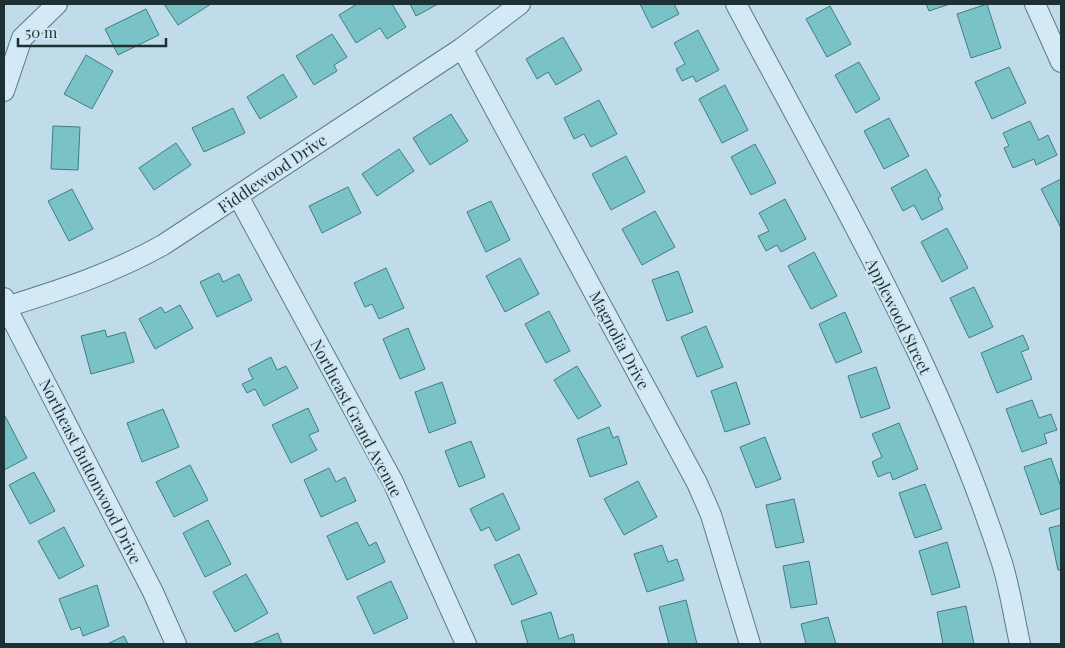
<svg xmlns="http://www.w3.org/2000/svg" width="1065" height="648" font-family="'Playfair Display',serif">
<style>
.building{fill:#79c2c6;stroke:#417e7f}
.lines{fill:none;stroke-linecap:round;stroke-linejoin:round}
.minor-casing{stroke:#5a7b82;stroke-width:22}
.minor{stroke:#d3eaf6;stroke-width:20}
.labels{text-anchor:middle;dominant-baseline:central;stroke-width:4.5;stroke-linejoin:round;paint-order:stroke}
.street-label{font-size:16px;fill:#1d3033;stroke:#cfe6f2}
</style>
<rect width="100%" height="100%" fill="#c0dcea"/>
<path class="building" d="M164,4h47l-33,21z
M357,4h35l14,23 -19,12 -7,-11 -24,15 -17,-28z
M410,4h28l-22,12z
M640,4h34l5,10 -27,14z
M926,4h24l-21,7z
M987,4l14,44 -30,10 -14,-44z
M830,6l21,38 -24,13 -21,-38z
M146,9l13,26 -41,20 -13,-26z
M698,30l21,40 -23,12 -3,-6 -11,5 -6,-12 9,-5 -11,-21z
M332,34l15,23 -13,8 3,6 -23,14 -18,-29z
M563,37l19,33 -26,15 -8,-13 -11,7 -11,-20z
M86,55l27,16 -21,38 -28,-15z
M859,62l21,37 -24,14 -21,-38z
M1009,67l17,36 -34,16 -17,-37z
M283,74l14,23 -37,22 -13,-22z
M725,85l23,45 -26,13 -23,-44z
M599,100l18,34 -26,13 -7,-13 -10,5 -10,-21z
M233,108l12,25 -41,19 -12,-24z
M451,114l17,27 -38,24 -17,-27z
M889,118l20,38 -25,13 -20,-38z
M1030,121l9,19 9,-5 9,20 -21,10 -2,-6 -21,9 -9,-20 5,-2 -6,-13z
M53,126l27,1 -2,43 -27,-1z
M176,143l15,22 -37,25 -15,-22z
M755,144l21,39 -25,12 -20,-38z
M399,149l15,22 -37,25 -15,-22z
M626,156l19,36 -34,18 -19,-36z
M926,169l15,27 -3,2 5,11 -21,11 -8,-15 -11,6 -12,-23z
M1061,179v49l-20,-39z
M348,187l13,26 -39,20 -13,-27z
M72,189l21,40 -24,12 -21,-40z
M785,199l21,40 -25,13 -4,-7 -11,6 -8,-15 11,-5 -10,-18z
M491,201l19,39 -24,12 -19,-40z
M655,211l20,36 -33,18 -20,-36z
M947,228l21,40 -26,14 -21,-40z
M814,252l23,44 -26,13 -23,-43z
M520,258l19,36 -34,18 -19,-36z
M386,268l18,40 -25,11 -7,-15 -7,3 -11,-24z
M678,271l15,41 -26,9 -15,-41z
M219,273l4,9 16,-8 13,26 -35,17 -17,-35z
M974,287l19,40 -24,11 -19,-40z
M180,305l13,23 -38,21 -16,-30 22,-12 4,6z
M549,311l21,40 -24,12 -21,-39z
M845,312l17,40 -26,11 -17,-39z
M706,326l17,41 -26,10 -16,-40z
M408,328l17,41 -25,10 -17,-40z
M105,330l2,7 18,-5 9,30 -43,12 -10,-38z
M1023,335l6,14 -8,3 11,27 -35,14 -16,-40z
M271,357l6,13 9,-4 12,22 -34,18 -9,-17 -8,4 -5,-9 11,-5 -5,-10z
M577,366l24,40 -23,13 -24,-39z
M876,367l14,41 -29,10 -13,-42z
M442,382l14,41 -27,10 -14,-41z
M736,382l14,42 -25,8 -14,-41z
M1032,400l7,18 12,-4 6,16 -13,4 3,9 -25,9 -16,-43z
M308,408l11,23 -10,4 8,15 -26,13 -19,-38z
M163,409l16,38 -37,15 -15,-39z
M4,414l23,44 -23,12z
M899,423l19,46 -25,11 -3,-8 -12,5 -6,-15 10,-5 -10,-23z
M609,427l4,11 5,-2 9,28 -37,13 -13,-38z
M765,437l16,42 -25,9 -16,-41z
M471,441l14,36 -26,10 -14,-36z
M1051,458l10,29v21l-20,7 -17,-48z
M190,465l18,35 -34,17 -18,-35z
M329,468l7,14 9,-5 11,24 -35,16 -17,-37z
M34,472l21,39 -25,13 -21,-39z
M638,481l19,36 -33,18 -20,-36z
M925,484l17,45 -27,9 -16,-45z
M503,493l17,36 -24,12 -7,-14 -8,4 -11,-22z
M794,499l10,43 -28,6 -10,-43z
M208,520l23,44 -26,13 -22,-44z
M357,522l12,24 7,-4 9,20 -38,18 -20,-44z
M1061,525v45h-3l-9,-42z
M64,527l20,39 -25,13 -21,-38z
M947,542l13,45 -28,8 -13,-44z
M662,545l6,17 9,-3 7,21 -37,12 -13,-38z
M519,554l18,40 -25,11 -18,-40z
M809,561l8,43 -26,4 -8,-42z
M246,574l22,39 -33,19 -22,-40z
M391,581l17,37 -34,16 -17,-37z
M97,585l12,41 -26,10 -3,-9 -9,3 -12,-31z
M686,600l11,44h-28l-10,-37z
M966,606l8,38h-31l-6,-32z
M551,612l8,27 14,-5 2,10h-47l-7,-23z
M828,617l8,27h-30l-5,-20z
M278,633l4,11h-30z
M124,636l4,8h-21z"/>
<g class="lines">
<g class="minor-casing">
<path id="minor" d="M736,4c96,181 203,362 266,559 8,26 12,54 18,81
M1035,4l26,58
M462,48l235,435 14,32 39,129
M4,91l18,-53 35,-34
M238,196l155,286 73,162
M4,298l2,9 147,285 23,52
M6,307c57,-18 105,-33 157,-62l299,-197 58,-44"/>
</g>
<use href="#minor" class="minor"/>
</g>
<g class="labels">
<g class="street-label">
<text transform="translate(272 173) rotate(-34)">Fiddlewood Drive</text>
<text transform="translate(899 316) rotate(64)">Applewood Street</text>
<text transform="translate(620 340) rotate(62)">Magnolia Drive</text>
<text transform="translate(357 418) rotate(62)">Northeast Grand Avenue</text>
<text transform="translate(91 471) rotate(63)">Northeast Buttonwood Drive</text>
</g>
</g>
<rect width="1065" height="648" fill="none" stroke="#1d3033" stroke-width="10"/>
<path d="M18 38v8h148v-8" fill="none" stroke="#1d3033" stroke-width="2.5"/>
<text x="25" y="38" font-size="15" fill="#1d3033" stroke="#cfe6f2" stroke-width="4" paint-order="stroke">50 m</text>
</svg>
